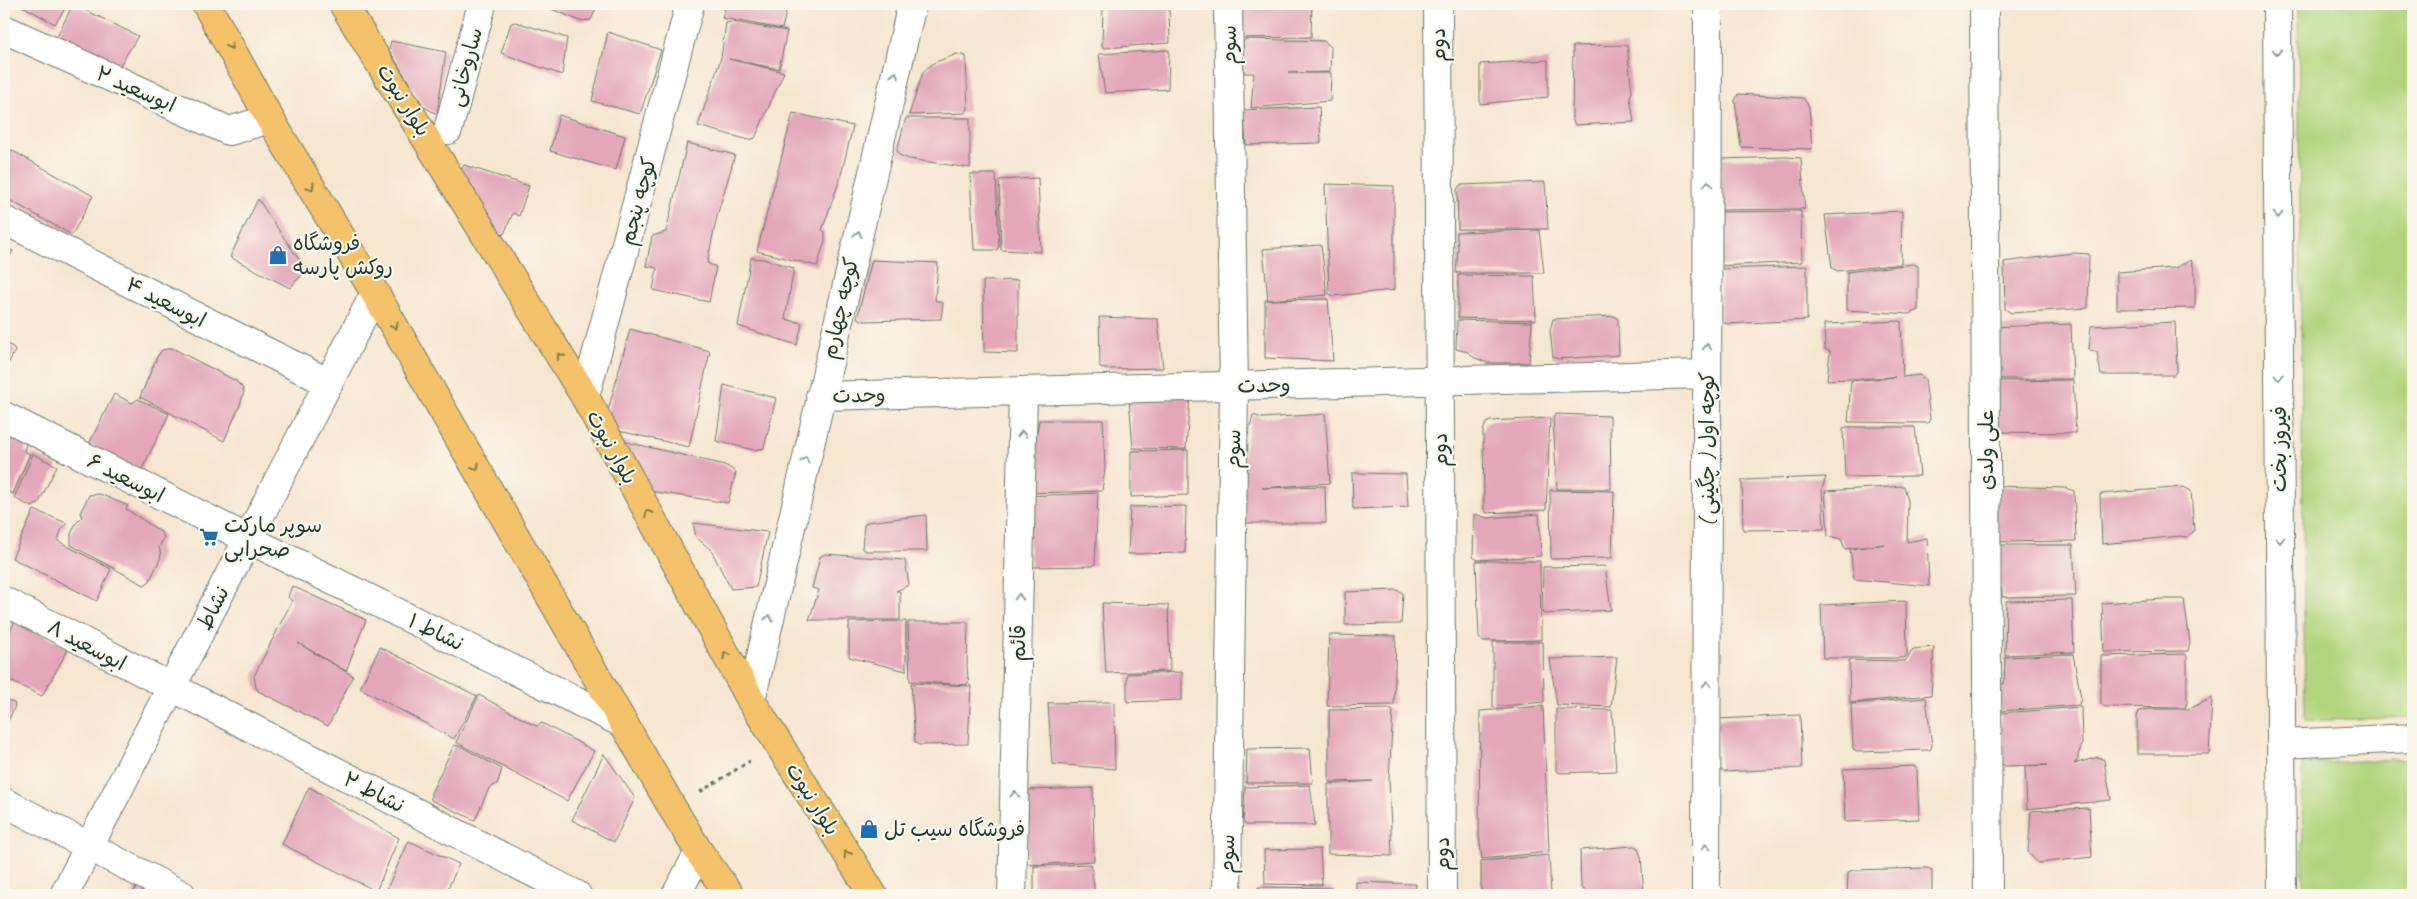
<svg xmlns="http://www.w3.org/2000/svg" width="2417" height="899" font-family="Caveat,'Playpen Sans Arabic',sans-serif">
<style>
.green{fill:#b1d57e;stroke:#688959}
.building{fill:#e3a7b9}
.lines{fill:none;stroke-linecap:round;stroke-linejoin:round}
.minor-casing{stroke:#6a786b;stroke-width:30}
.major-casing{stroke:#6a786b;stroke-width:30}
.path{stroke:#6a786b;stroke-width:3;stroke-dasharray:4 4;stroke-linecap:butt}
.minor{stroke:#fff;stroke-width:28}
.major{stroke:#f4c26a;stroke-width:28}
.oneway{stroke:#7f794c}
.oneway2{stroke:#8f9e9a}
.labels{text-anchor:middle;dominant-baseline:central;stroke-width:4.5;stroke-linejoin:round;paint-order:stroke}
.street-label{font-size:21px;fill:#1f3d34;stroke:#fbf7ec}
.poi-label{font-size:21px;fill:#1f3d34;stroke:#fbf7ec;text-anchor:start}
</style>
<rect width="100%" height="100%" fill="#fbf7ec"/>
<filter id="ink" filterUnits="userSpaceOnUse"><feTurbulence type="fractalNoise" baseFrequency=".02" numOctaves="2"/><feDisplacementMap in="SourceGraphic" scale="10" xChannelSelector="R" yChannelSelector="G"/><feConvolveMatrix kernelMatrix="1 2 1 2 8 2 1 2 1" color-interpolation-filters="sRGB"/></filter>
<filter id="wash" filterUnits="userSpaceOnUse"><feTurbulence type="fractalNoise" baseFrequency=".0096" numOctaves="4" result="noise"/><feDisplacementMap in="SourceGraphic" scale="20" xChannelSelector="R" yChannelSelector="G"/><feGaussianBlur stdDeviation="1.12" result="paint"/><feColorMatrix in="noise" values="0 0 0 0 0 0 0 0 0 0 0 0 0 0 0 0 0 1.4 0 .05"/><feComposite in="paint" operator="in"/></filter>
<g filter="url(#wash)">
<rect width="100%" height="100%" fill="#f6e6d0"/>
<path class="green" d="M2298,4h115v713l-108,4z
M2413,758v137h-110l-1,-131z"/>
<g id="blocks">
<path class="building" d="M19,4h49l-13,20z
M73,4l65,32 -21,34 -61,-31z
M540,4h58l-7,16 -11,1z
M726,4h62l-6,25 -60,-11z
M1167,4l2,2 1,37 -66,5 -2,-2 1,-40 2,-1z
M1277,4h35l-1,33 -72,1 -1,-31z
M516,22l51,16 -5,37 -61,-22 10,-30z
M733,22l54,9 -8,38 -50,-10 55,13 -29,66 -6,2 -51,-14 23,-68 5,-35z
M608,32l53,18 -21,64 -48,-13z
M1246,39l78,2 7,6 -1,25 -42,1h43l-1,28 -79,7 3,-35h-10l-1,-31z
M391,41l55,11 -9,62 -13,-7 -35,-57z
M1627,45l5,47 -2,5 4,25 -59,3 -3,-7 1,-72z
M1169,50l-1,39 -63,4 -6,-39z
M957,54l9,2 2,53 -3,4 -56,2 14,-43 10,-9z
M1548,60v37l-68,7v-40z
M1738,94l65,4 6,8 3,43 -71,-2 -6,-46z
M1319,107l2,36 -75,2 -3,-35z
M793,113l60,13 -13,53 -18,51 3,2v9l-8,25 -60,-15z
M559,115l66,21 -9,34 -66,-19z
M906,118h64v50l-61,-9 -10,-4 -2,-5z
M687,143l48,12 -18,61 -10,47 9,4 -7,35 -56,-12 4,-22 -11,-2 6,-30 14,-4z
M4,146l89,50 -21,39 -68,-38z
M1786,157l15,1 4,51 -83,1 -2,-7 1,-44z
M464,165l65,21 -10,30 -6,-3 -9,21 -7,2 -39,-61z
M970,174h26l3,72 -2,4h-23z
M1038,178l3,74 -40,-2 -2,-70z
M1545,182l3,47h-90l-1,-39 3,-5z
M1325,184l69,2v104l-61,6 -4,-2z
M258,199l48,71 -16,18 -60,-31z
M1801,211l1,51 -84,4 3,-54z
M1902,211l-1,53 -64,7 -5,-3 -7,-53z
M1539,230l5,43h-88l2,-26 -2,-15z
M1321,245l6,50 -59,5 -5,-51z
M4,247l9,4 -9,15z
M2072,253l17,1 -1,54 -77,5 -6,-4 -1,-47z
M751,258l12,1 31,9 -9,51 17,4 -5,22 -59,-19z
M872,260l66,3 -3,37 8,3 -2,16 -77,2 -7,-3z
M2191,260l4,12v36l-78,1v-37l58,-4z
M1913,264l5,2v44l-9,4 -62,-4v-38z
M1807,266v54l-80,4 -7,-3 1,-52z
M1458,275l76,1 2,44 -78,-2z
M1018,280v73l-34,-1 -1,-71z
M1328,299l5,62 -68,-3v-58z
M1614,316l4,3 1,36 -61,4 -5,-2 -3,-26 3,-12z
M1099,317l59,2 5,49 -58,1 -5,-2z
M1457,320l75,2 -3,41h-42l-14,-6 -5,-5 -12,-3z
M1901,321l2,56 16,-2 6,4 5,40 -2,4 -80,-1 3,-41 44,-4 -68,3 3,-29 -5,-2 -1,-25z
M2175,322l2,48 -3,5h-73l-4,-23 -8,-1 2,-25z
M2071,324l2,55h-78l-4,-52z
M630,329l80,22 -21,96 -74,-17 -8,-15z
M4,341l10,7 1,3 -11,20z
M172,348l64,33 6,6 2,5 -4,13 -16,36 -84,-44 17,-40 5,-7z
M2073,380l3,53 -80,-1 -2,-49 7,-2z
M724,385l52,13 -12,50 -10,2 -38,-9z
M114,394l18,9 6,-4 31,15 -28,57 -52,-27z
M1190,395l-4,54 -53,-1 -4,-51z
M1325,414l5,69 -68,5 63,-2 1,37h-88l6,-72 9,-36 9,3z
M1556,414l54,2 1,73h-54l-4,-71z
M1550,418l-4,92 -59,3 -3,-3 -1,-79 3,-8 4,-2z
M4,419l23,22 -3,10 6,3 -17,40 -9,-5z
M1039,420h64l2,49 -3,22 -75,2z
M1846,427h69l5,49 -75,1 -2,-48z
M614,439l111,26 11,7 -8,31 -79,-12z
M1188,450v45l-57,2v-46z
M33,454l24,12 -19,38 -6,3 -18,-9z
M1352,473l54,1 2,33 -55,2z
M1826,477l-4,12 2,40 -81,1 -1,-50z
M1904,486l4,15 -1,41 20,-4 2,48 -75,-7 -4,-30 35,-5 -40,5 -4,-10 -13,-3 -3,-45z
M1992,486l74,2 8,3 2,50 -83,1z
M2184,487l7,4 3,40 -7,6 -7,-1 -78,8 -2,-50z
M1550,490l64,1 -2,67 -61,1z
M1098,493l-3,71 -2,2 -62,1 -5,-71z
M100,494l28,12 -2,3 35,23 3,5 -5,11 2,6 -1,5 -11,23 -5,3 -73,-40v-11l5,-11 6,-6 -2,-4 9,-18z
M1186,506l-1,47 -57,1 2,-47z
M34,510l33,13 -6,7 -3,11 53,28 -14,32 -85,-43z
M1474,514l14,4 51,-4 2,42 -63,4 -5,-3z
M926,515l1,36h-60l-5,-2 2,-24 3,-3z
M693,523l75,9 -12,55 -25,2 -20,-39 -15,-13z
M1995,545h78l3,51 -74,1v-8l-7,-11z
M825,554l80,6 4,25 -13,6h4v29h-91l10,-30 -7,-2 8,-31z
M1476,561h64l1,79 -58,1 -4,-3z
M1605,566l6,44 -67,4 -2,-2 1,-45z
M292,586l74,34 -20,51 -48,-28 55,33 -25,50 -70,-35 -2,-4 -2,-11 38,-75 -4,-4z
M1397,590l6,3 -2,31 -56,1v-33z
M2163,599h21l6,44 -2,8 -84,1 -2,-49z
M2072,600l2,52 -69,3 1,-54z
M1906,601l1,54 -3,3h-81l-2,-53z
M1102,603l66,2 2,66 -64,2z
M15,620l54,28 -27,48 -38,-18v-33z
M906,621v50l-57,-14v-35z
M908,622h60l-1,44 1,12 2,2 -4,5 -56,-4z
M1329,635l67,1 -2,69 -67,1z
M1493,642h50l1,60 -51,5z
M380,647l97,49 -23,43 -94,-51z
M1934,647l-3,48 -81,8 -1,-43 56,1 8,-12z
M2073,654l8,44 -2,7 -78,6 -3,-26 6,-1 1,-27z
M2185,654l2,2v46l-2,6 -80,-1 -4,-3v-48z
M1617,657l-6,50 -54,-2 -7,-46z
M1182,672v28l-55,2v-28z
M911,683l60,3 -3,58 -49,1 -4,-3z
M479,695l53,29 5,2 5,-3 52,28 -27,50 -111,-59z
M4,698l10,5 1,3 -11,24z
M1926,698l6,48 -2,4 -74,2 -3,-3 -2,-45z
M2212,698l-3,56h-72v-37l2,-6 9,-2h41z
M1110,702l4,1 1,66 -63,-5 -4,-61z
M1543,706l6,146 -67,7 -3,-23 1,-125z
M2081,707l1,38 -4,10v5l-4,4 24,-7 6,3 7,40 -84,9 -2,-43 22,-1 -42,1 -5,-3 1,-50z
M1390,709l3,2 -4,69 3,76 -64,-2v-70l45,-3 -44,1v-72z
M1556,709l56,1 4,61 -55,2 -5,-2z
M1800,715l2,53 -78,4 -4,-3 -2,-50z
M454,745l8,2 40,22 -5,15 -8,4 -14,32 -44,-20v-7z
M1310,748l3,35h-67l1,-34z
M604,754l31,44 -21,44 -42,-22z
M1914,766l3,4 2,49 -74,3 -2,-53z
M1310,785l5,40h-69l-3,-3 2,-35z
M309,787l90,51 -23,53 -94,-47z
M1093,788l1,73 -63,4 -5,-3 3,-72z
M2089,808l3,49 -54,6 -10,-11 3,-41z
M409,841l50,23 -14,31 -60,-2z
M1634,846l4,2 3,9 3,38h-50l-13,-7 -1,-38z
M1320,849l2,36 -57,-1 -1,-34z
M1549,855l2,40h-70v-34z
M1091,864l4,31h-61v-29z
M1927,868l5,2v25h-85l1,-23 5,-2z
M140,880l28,15h-36z
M1356,882l60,2 -1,11h-59z
M1258,887l74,1v7h-74z"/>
</g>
</g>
<g filter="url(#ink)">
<use href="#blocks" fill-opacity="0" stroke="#6a786b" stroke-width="1"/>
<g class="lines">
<g class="minor-casing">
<path id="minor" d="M1438,4l4,891
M1984,4l4,891
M2277,4l5,891
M4,29l225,102 41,-12
M448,130l34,-126
M4,220l325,163
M820,396l887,-22
M585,397l105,-393
M4,416l244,123 376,185
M4,601l573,294
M751,700l161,-696
M2281,744l132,-6
M4,802l178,93
M64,895l311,-602
M676,895l23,-43
M1012,895l11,-504
M1227,895l7,-509 -6,-382
M1706,895l2,-891"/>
</g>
<g class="major-casing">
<path id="major" d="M206,4l64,115 105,174 298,516 26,43 31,43
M343,4l242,393 166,303 122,195"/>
</g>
<path class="path" d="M700,792l50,-31"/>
<use href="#minor" class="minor"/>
<use href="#major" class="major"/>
</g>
<defs><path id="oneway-chevron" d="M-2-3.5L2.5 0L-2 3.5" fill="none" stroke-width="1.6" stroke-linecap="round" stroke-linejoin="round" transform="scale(1.25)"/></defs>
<g class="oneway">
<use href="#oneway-chevron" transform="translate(230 46) rotate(61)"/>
<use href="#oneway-chevron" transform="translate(311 187) rotate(59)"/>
<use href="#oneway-chevron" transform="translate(395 326) rotate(60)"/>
<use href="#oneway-chevron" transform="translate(560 356) rotate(-121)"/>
<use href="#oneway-chevron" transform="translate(476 467) rotate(60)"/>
<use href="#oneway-chevron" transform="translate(648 513) rotate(-119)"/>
<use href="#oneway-chevron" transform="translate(726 655) rotate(-119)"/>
<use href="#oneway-chevron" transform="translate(847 854) rotate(-122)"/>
</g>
<g class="oneway2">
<use href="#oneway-chevron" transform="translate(2277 52) rotate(90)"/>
<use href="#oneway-chevron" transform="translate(895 75) rotate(-77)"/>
<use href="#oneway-chevron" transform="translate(1708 184) rotate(-90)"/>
<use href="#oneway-chevron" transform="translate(2278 215) rotate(90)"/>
<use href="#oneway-chevron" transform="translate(858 234) rotate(-77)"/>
<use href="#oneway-chevron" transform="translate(1707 347) rotate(-90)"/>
<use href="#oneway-chevron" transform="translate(2279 377) rotate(90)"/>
<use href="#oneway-chevron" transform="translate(1022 434) rotate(-89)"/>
<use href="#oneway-chevron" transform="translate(805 460) rotate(-77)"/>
<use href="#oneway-chevron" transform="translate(2280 540) rotate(90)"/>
<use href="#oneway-chevron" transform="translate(1019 597) rotate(-89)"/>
<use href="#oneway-chevron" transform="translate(769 618) rotate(-77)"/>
<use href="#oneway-chevron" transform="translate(1707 684) rotate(-90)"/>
<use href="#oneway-chevron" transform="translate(1015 794) rotate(-89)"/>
<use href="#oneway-chevron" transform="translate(1706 847) rotate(-90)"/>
</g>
</g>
<defs>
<g id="shop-bare" transform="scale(1.5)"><path d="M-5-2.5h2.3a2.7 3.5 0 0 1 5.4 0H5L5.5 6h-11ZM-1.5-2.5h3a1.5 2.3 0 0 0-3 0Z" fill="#1f6fb2" stroke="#fbf7ec" stroke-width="2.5" paint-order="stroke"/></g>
<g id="supermarket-bare" transform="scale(1.5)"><path d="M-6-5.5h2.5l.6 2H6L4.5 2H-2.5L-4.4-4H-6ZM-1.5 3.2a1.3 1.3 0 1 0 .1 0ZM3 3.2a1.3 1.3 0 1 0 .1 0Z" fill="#1f6fb2" stroke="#fbf7ec" stroke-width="2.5" paint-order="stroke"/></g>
</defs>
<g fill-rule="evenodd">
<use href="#shop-bare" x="278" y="255"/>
<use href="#supermarket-bare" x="209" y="537"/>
<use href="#shop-bare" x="869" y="829"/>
</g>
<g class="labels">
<g class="street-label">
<text transform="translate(1229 45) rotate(-91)">سوم</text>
<text transform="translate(1438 45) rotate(-90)">دوم</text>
<text transform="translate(465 67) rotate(-75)">ساروخانی</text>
<text transform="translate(136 89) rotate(24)">ابوسعید ۲</text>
<text transform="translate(404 100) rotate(58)">بلوار نبوت</text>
<text transform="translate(638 201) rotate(-75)">کوچه پنجم</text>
<text transform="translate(166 302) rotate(27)">ابوسعید ۴</text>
<text transform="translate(840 308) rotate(-77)">کوچه چهارم</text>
<text transform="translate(1264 385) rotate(-1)">وحدت</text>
<text transform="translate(859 395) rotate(-1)">وحدت</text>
<text transform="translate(612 447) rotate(61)">بلوار نبوت</text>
<text transform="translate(1233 449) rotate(-89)">سوم</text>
<text transform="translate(1707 449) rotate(-90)">کوچه اول ( چگینی )</text>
<text transform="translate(2279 449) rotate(-90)">فیروز بخت</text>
<text transform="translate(1440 450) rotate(-90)">دوم</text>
<text transform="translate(1986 450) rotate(-90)">علی ولدی</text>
<text transform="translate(126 478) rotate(27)">ابوسعید ۶</text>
<text transform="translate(213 608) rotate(-63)">نشاط</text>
<text transform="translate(436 632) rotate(26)">نشاط ۱</text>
<text transform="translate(1018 643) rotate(-89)">قائم</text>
<text transform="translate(87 645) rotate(28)">ابوسعید ۸</text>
<text transform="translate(374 792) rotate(27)">نشاط ۲</text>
<text transform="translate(813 799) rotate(58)">بلوار نبوت</text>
<text transform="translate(1227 854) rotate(-89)">سوم</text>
<text transform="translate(1442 854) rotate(-90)">دوم</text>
</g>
<g class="poi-label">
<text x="293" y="243">فروشگاه<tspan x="293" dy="24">روکش پارسه</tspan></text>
<text x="224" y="525">سوپر مارکت<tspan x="224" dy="24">صحرابی</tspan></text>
<text x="884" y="829">فروشگاه سیب تل</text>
</g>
</g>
<rect width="2417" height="899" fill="none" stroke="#fbf7ec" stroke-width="20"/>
</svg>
